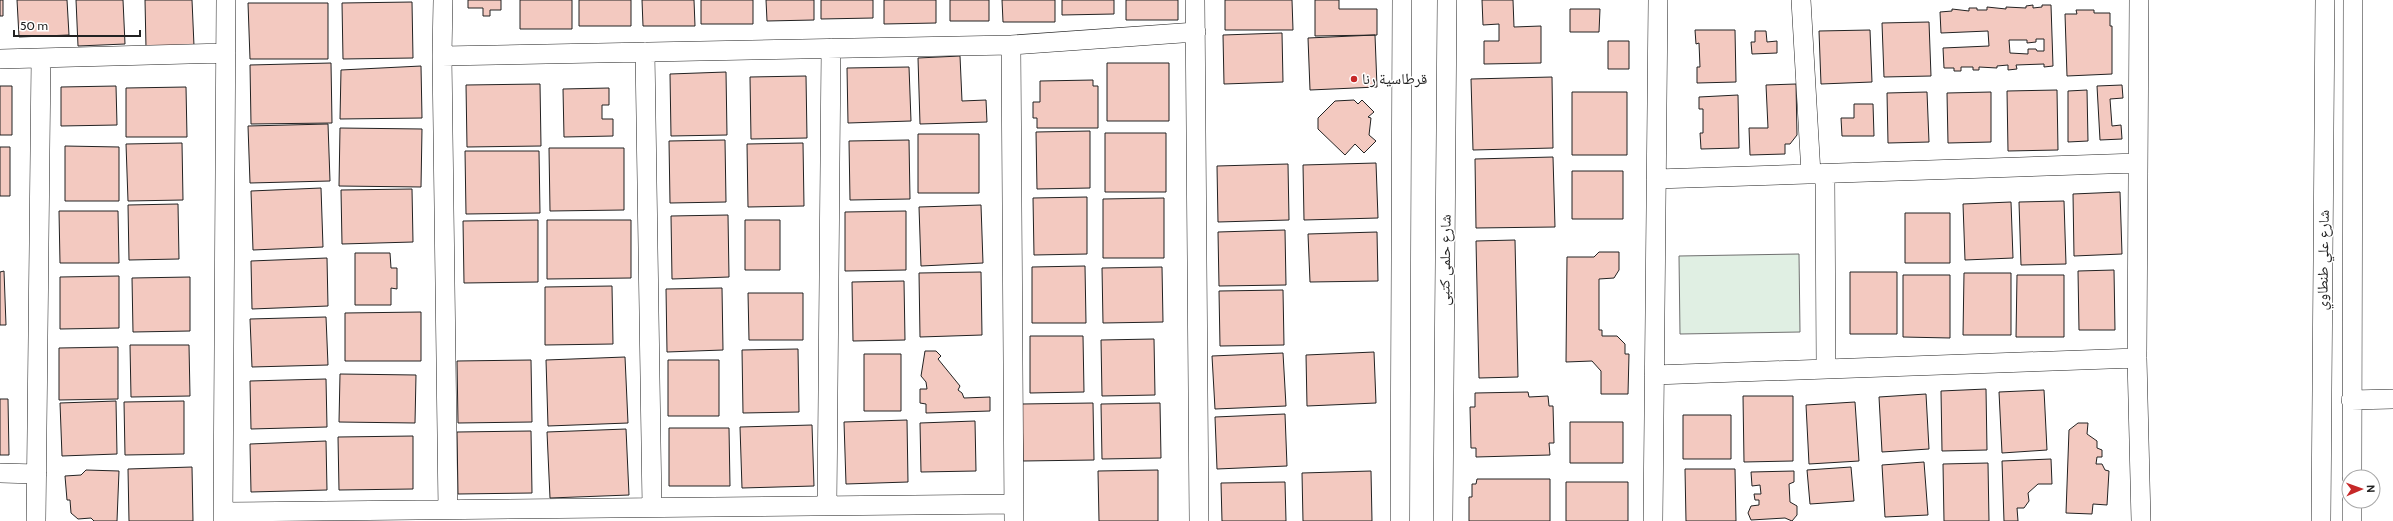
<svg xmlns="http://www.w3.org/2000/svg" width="2393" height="521" font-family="Cabin,'Noto Naskh Arabic',sans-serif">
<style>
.green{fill:#e0efe3;stroke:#6f6f6f}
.building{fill:#f3c9c0;stroke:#222;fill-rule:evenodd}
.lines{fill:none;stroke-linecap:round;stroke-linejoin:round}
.minor-casing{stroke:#222;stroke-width:20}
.minor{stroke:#fff;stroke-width:19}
.poi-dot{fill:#c62828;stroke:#fff;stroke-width:1.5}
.labels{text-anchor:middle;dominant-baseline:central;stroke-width:3;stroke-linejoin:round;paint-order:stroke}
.poi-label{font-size:15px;fill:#222;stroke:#fff;text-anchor:start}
.street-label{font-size:15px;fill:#222;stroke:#fff}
</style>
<rect width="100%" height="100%" fill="#fff"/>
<path class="green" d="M1799,254l1,78 -120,2 -1,-78z"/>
<path class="building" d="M0,0h3v16h-3z
M17,0h50l2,35 -50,2z
M76,0h47l2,44 -47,2z
M145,0h47l2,46 -48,2z
M468,0h33v10h-11v6h-7v-8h-15z
M520,0h52v29h-52z
M579,0h52v26h-52z
M642,0h52l1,26h-52z
M701,0h52v24h-52z
M766,0h48v20l-47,1z
M821,0h52v18l-52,1z
M884,0h52v23l-52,1z
M950,0h39v21h-39z
M1002,0h53v22h-52z
M1062,0h52v14l-52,1z
M1126,0h52v20h-52z
M1225,0h67l1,30h-68z
M1315,0h24v9h38v26l-62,1z
M1482,0h31l1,27 27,-1v37l-57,1v-23h15v-17l-16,1z
M412,2l1,56 -70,1 -1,-56z
M248,3h80v56h-78z
M2033,5v3l9,-1v-2h9l2,61 -9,1v-3l-28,1 1,4 -9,1v-5l-11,1v2l-18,-1v3h-6v-3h-12v4h-7v-3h-10l-1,-20 46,-2 -1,-15 -47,2 -1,-21 12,-1v-2l17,2v-3h8v2h10v-3l19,2v-2l20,1v-2zM2036,39h8v12h-7l-1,-2h-8v5l-18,-1 -1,-13h18v3l9,-1z
M1570,9h30l-1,23h-29z
M2076,10h18v3h16v13h2v48l-45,2 -2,-62h12z
M1929,22l2,54 -47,1 -2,-54z
M1695,30h40l1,52 -39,1v-16h3l-1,-24 -3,1z
M1870,30l2,52 -51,2 -2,-53z
M1755,31h11l1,11 10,-1v12l-25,1 -1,-12h4z
M1282,33l1,49 -59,2 -1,-49z
M1375,35l2,52 -67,3 -2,-52z
M1608,41h21v28h-21z
M960,56l2,45 24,-1 1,22 -67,2 -2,-66z
M331,63l1,60 -81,1 -1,-59z
M1107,63h62v58h-62z
M421,66l1,52 -82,1 1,-49z
M909,67l2,54 -63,2 -1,-55z
M726,72l1,63 -56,1 -1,-62z
M806,76l1,62 -56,1 -1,-62z
M1552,77l1,71 -80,2 -2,-71z
M1093,80v6h5v42h-61v-10h-4v-16h7v-21z
M540,84l1,62 -74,1 -1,-62z
M1796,84l1,51 -7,9h-5v10l-35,1 -1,-27h19l-2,-43z
M2122,85l1,13 -13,1 2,27 9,-1 1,14 -22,1 -3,-54z
M0,86h12v49h-12z
M116,86l1,39 -56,1v-39z
M186,87l1,50h-61v-49z
M609,88v17h-7v14h11v17l-49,1 -1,-48z
M2057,90l1,60 -50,1 -1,-60z
M2087,90l1,51 -20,1v-51z
M1572,92h55v63h-55z
M1927,92l2,50 -41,1 -1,-50z
M1991,92v50l-43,1 -1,-50z
M1738,95l1,53 -38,1 -1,-16h3v-24h-4v-12z
M1354,100l4,4 4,-4 12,12 -6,5 3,1 -2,17 7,6 -12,12 -9,-9 -10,11 -27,-26v-11l17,-17z
M1854,104h19l1,32h-32l-1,-18h13z
M328,124l2,57 -80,2 -2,-57z
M340,128l82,1 -1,58 -82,-1z
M1090,131v57l-53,1 -1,-57z
M1105,133h61v59h-61z
M918,134h61v59h-61z
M725,140l1,62 -56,1 -1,-62z
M909,140l1,59 -60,1 -1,-59z
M182,143l1,57 -55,1 -2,-57z
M803,143l1,63 -56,1 -1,-63z
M65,146l54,1v54h-54z
M0,147h10v49h-10z
M549,148h75v62l-74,1z
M465,151h74l1,62 -74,1z
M1553,157l2,70 -79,1 -1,-69z
M1376,163l2,55 -74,2 -1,-55z
M1288,164l1,56 -71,2 -1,-56z
M1572,171h51v48h-51z
M321,188l2,59 -70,3 -2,-59z
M412,189l1,53 -71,2 -1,-54z
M2120,192l2,62 -48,2 -1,-62z
M1087,197v57l-53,1 -1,-57z
M1164,198v60h-61v-59z
M2064,201l2,63 -45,1 -2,-63z
M2011,202l2,56 -48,2 -2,-56z
M178,204l1,55 -50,1 -1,-55z
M981,205l2,58 -62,3 -2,-59z
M59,211h59l1,52h-59z
M906,211v59l-61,1v-59z
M1905,213h45v50h-45z
M728,215l1,62 -57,2 -1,-63z
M538,220v62l-74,1 -1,-62z
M547,220h84v58l-84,1z
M745,220h35v50h-35z
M1285,230l1,55 -67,1 -1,-54z
M1377,232l1,49 -68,1 -2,-48z
M1515,240l3,137 -39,1 -3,-137z
M1599,252h20v18l-5,8 -15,1v51h3v6h15l8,8v10h4l-1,40h-27v-23l-9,-10 -26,1 1,-105h27z
M355,253h35l1,15h6v21l-6,-1v17h-36z
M327,258l1,48 -76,3 -1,-48z
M1085,266l1,57h-54v-56z
M1162,267l1,55 -60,1 -1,-55z
M2114,270l1,60h-36l-1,-59z
M4,271l2,54h-6v-53z
M981,272l1,63 -62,2 -1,-64z
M1850,272h47v62h-47z
M1964,273h47v62h-48z
M1903,275h47v63l-47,-1z
M2017,275h47v62h-48z
M119,276v52l-59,1v-52z
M190,277v54l-57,1 -1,-54z
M904,281l1,59 -52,1 -1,-59z
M612,286l1,58 -68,1v-58z
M722,288l1,62 -56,2 -1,-63z
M1283,290l1,55 -64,1 -1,-55z
M748,293h55v47h-54z
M421,312v49h-76v-48z
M326,317l2,48 -76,2 -2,-48z
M1030,336h53l1,56 -54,1z
M1154,339l1,56 -53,1 -1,-56z
M130,345h59l1,51 -59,1z
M118,347v52l-59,1v-52z
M798,349l1,63 -56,1 -1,-63z
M925,351h11l5,5 -3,3 22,27 -2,4 4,3 2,5 26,-1v14l-64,2v-9l-6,-1v-14h7l-1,-7 -5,-6z
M1374,352l2,51 -69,3 -1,-51z
M1283,353l3,53 -71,3 -3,-53z
M864,354h37v57h-37z
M625,357l3,66 -80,3 -2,-66z
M531,360l1,62 -74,1 -1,-62z
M668,360h51v56h-51z
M340,374l76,1 -1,48 -76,-1z
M326,379l1,48 -76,2 -1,-48z
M1986,389l1,61 -45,1 -1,-60z
M2044,390l3,60 -45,3 -3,-61z
M1528,392l1,5 19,-1 1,10h4l1,37h-5l1,12 -74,2v-9h-5l-1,-41h5v-14z
M1926,394l3,55 -47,3 -3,-55z
M1743,396h50v65l-49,1z
M0,399h8l1,56h-9z
M116,401l1,53 -55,2 -2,-53z
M184,401v53l-59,1 -1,-53z
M1855,402l4,59 -50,3 -3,-59z
M1093,403l1,57 -71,1 -1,-57z
M1160,403l1,55 -59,1 -1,-55z
M1285,414l2,52 -70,3 -2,-52z
M1683,415h48v44h-48z
M907,420l1,62 -62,2 -2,-62z
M975,421l1,50 -55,1 -1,-49z
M1570,422h53v41h-53z
M2078,423h10l-1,11 10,7v7l5,2v7h-5l-1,7h6l3,6 4,1 -2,34 -14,-1 -1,10 -26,-1 3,-83z
M812,425l2,61 -72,2 -2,-61z
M669,428h60l1,58h-61z
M626,429l3,66 -79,3 -3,-66z
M531,431l1,62 -74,1 -1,-62z
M413,436v53l-74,1 -1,-53z
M326,441l1,49 -76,2 -1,-48z
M2051,459l1,25h-14l-10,9 1,8 -5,7h-7l1,13h-14l-2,-60z
M1924,462l4,53 -43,2 -3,-52z
M1988,463l1,58h-45l-1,-57z
M192,467l1,54h-64l-1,-52z
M1851,467l3,34 -44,3 -3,-34z
M1685,469h50l1,52h-50z
M86,470l33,1 -2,50h-23l-3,-3 -13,1 -7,-6 -1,-13h-3l-2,-24 16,-1z
M1158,470v51h-59l-1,-50z
M1371,471l1,50h-69l-1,-48z
M1794,471v11l-5,2 1,18 7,4v9l-5,6 -7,-3 -34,2 -3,-7 3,-7 8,-1v-5h-4l-1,-6h7l-1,-9 -8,1 -1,-14z
M1477,479h73v42h-81v-24h3v-13h4z
M1285,482l1,39h-64l-1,-38z
M1566,482h62v39h-62z"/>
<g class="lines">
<g class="minor-casing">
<path id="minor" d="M443,0l-1,56 6,454
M1195,0l4,521
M1801,0l10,174
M2139,0l-2,358 4,163
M1011,45l3,476
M645,52l7,455
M442,56l569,-11 185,-13
M0,59l226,-6
M1825,174l1,195
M1656,179l482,-16
M1654,375l483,-17
M2351,400l42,-1
M0,473l37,1
M2352,477l1,-477
M2352,501v20
M827,506l4,-458
M223,512l791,-8
M36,521l5,-463
M223,521l3,-521
M1400,521l2,-521
M1443,521l4,-521
M1653,521l5,-521
M2321,521l4,-521"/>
</g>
<use href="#minor" class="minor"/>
</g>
<circle class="poi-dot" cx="1354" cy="79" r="4"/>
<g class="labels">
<g class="poi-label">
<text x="1362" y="79">قرطاسية رنا</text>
</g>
<g class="street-label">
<text transform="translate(1445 260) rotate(-89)">شارع حلمى كتبى</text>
<text transform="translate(2323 260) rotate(-89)">شارع علي طنطاوي</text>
</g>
</g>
<g transform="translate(2361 489) rotate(88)"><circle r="19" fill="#ffffff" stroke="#a7a7a7"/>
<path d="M0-3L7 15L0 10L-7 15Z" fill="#c62828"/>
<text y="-6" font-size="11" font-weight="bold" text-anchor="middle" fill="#222222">N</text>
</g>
<path d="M14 30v6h126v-6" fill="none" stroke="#222222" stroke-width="2"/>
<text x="20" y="30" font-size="12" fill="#222222" stroke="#ffffff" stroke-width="3" paint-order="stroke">50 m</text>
</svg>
